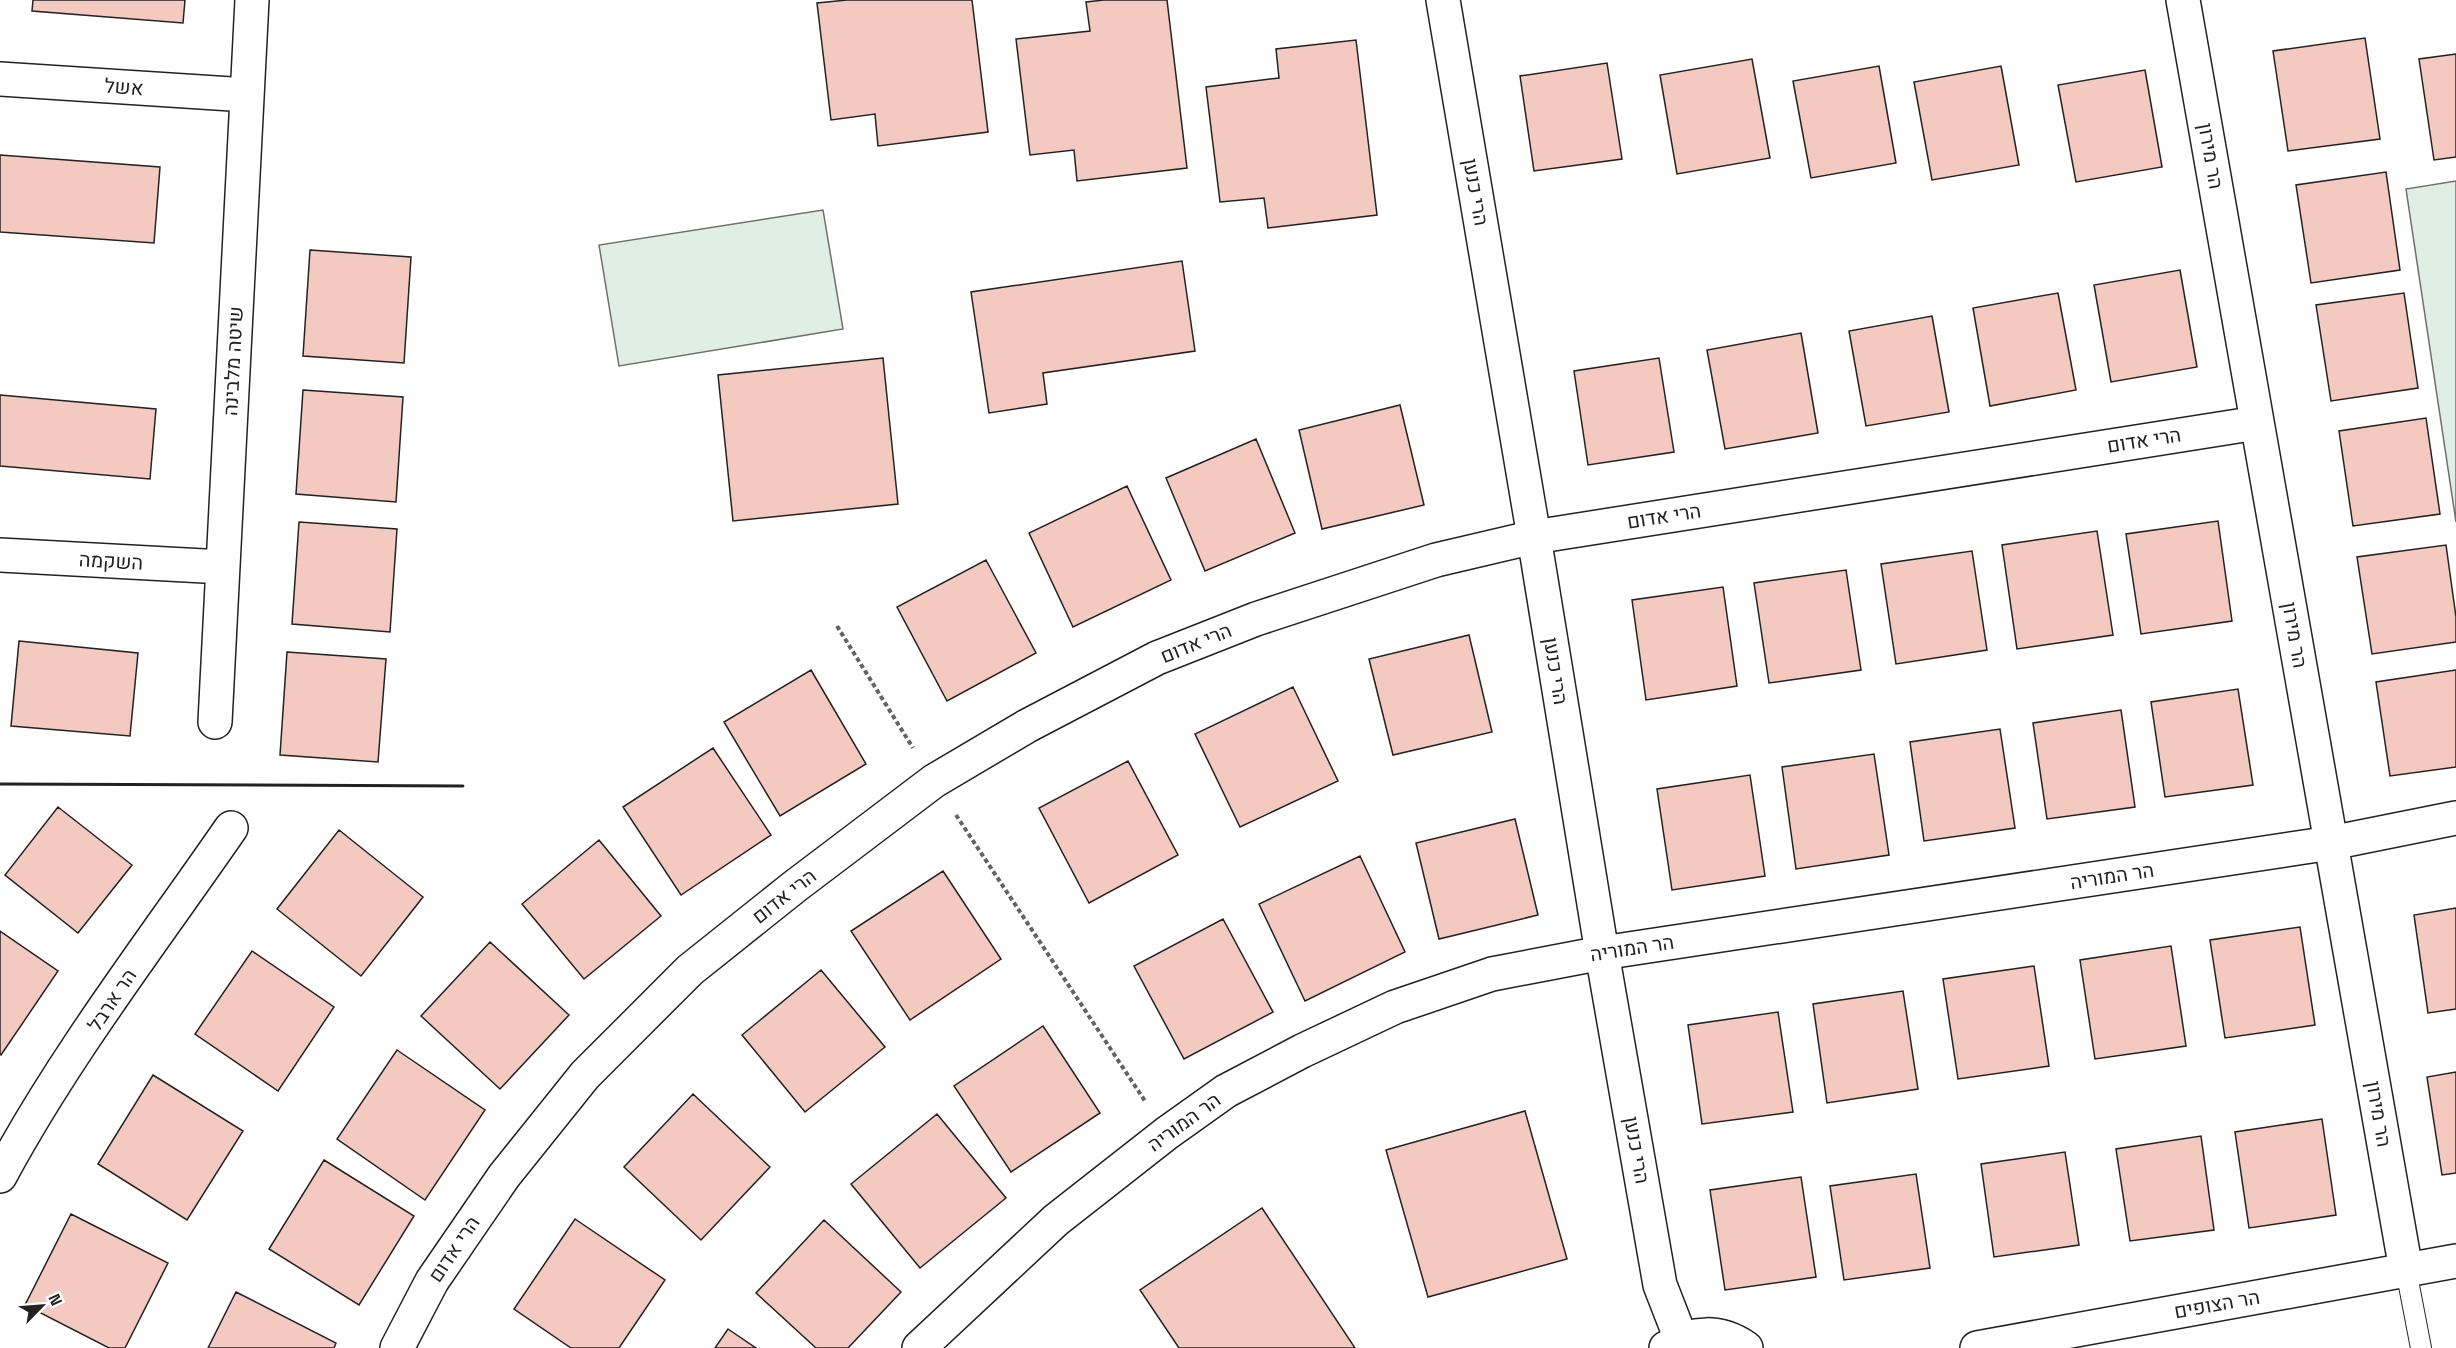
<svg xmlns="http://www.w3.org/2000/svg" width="2456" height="1348" font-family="'Space Grotesk',Heebo,sans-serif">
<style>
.green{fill:#e0efe3;stroke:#6f6f6f;stroke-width:1.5}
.building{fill:#f3c9c0;stroke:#222;stroke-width:1.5}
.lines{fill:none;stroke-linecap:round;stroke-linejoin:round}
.service-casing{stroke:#222;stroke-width:22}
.minor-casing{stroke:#222;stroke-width:36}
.tertiary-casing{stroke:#222;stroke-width:36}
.path{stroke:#646464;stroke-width:4;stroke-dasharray:4.5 3;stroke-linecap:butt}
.service{stroke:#fff;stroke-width:20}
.minor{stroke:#fff;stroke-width:33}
.tertiary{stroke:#fff;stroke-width:33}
.wall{stroke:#222;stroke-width:3}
.labels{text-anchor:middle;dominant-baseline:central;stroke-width:4.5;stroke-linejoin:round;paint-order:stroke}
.street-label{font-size:20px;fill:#222;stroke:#fff}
</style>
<rect width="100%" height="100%" fill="#fff"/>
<path class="green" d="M2456,181v341l-50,-333z
M823,210l20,119 -224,37 -20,-121z"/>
<path class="building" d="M33,0h152l-2,23 -151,-12z
M847,0h125l16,132 -110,14 -3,-32 -44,6 -14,-117z
M1104,0h63l20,168 -110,13 -3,-31 -44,5 -14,-116 74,-8 -4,-29z
M2365,38l15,101 -92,12 -15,-100z
M1356,40l21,175 -109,13 -4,-30 -44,4 -14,-115 73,-9 -3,-29z
M2456,54v103l-22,3 -15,-101z
M1752,59l18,99 -93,16 -17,-99z
M1607,63l15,96 -88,12 -14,-95z
M1879,66l17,97 -85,15 -18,-97z
M2001,66l18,99 -87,15 -18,-98z
M2145,70l17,97 -86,15 -18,-97z
M0,155l160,12 -6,76 -154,-11z
M2386,172l14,98 -89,13 -15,-98z
M310,250l101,7 -7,106 -101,-7z
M1182,261l13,90 -152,22 4,31 -58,9 -18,-121z
M2180,270l17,97 -86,15 -17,-97z
M2058,293l18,97 -86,16 -17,-98z
M2404,293l14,95 -87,13 -15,-96z
M1932,316l17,96 -83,14 -17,-95z
M1801,333l17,100 -93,16 -18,-99z
M883,358l15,146 -165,17 -15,-146z
M1659,358l15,94 -86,13 -14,-94z
M303,390l100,7 -7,105 -100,-8z
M0,395l156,14 -6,70 -150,-13z
M1400,405l24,100 -102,24 -23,-99z
M2426,418l14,96 -87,12 -14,-95z
M1256,439l39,94 -90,38 -39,-93z
M1127,486l44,94 -98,47 -44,-94z
M2218,521l14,100 -91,13 -15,-100z
M299,522l98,7 -7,103 -98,-8z
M2097,531l16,104 -96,14 -15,-104z
M2446,545l10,72v25l-84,12 -15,-97z
M1972,551l15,99 -91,14 -15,-100z
M986,560l50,93 -89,48 -50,-94z
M1846,570l15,100 -92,13 -15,-100z
M1723,587l14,99 -91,14 -14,-100z
M1469,635l23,97 -99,23 -24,-96z
M19,641l119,12 -8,83 -119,-10z
M287,652l99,7 -8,103 -98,-7z
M811,670l55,94 -86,52 -56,-94z
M2456,670v97l-66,9 -14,-94z
M1293,687l45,94 -98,46 -45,-93z
M2238,689l15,96 -88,12 -14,-95z
M2121,710l14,97 -88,12 -14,-96z
M2000,729l15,99 -91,13 -14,-99z
M713,748l58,87 -90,60 -58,-88z
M1874,754l15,101 -93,14 -14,-102z
M1128,761l50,94 -89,48 -50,-95z
M1750,775l15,101 -93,14 -15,-101z
M58,807l74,58 -54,68 -73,-58z
M1515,819l23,96 -99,24 -23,-96z
M339,830l84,67 -62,79 -84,-67z
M599,840l62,76 -77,63 -62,-75z
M1360,856l45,96 -100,49 -46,-97z
M943,871l58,88 -91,61 -59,-89z
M2456,908v101l-28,4 -14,-98z
M1223,919l50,93 -89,47 -50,-93z
M2300,927l15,98 -90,13 -15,-98z
M0,931l58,40 -57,84 -1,-1z
M490,942l79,73 -69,74 -79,-73z
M2171,946l15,100 -91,13 -15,-99z
M252,951l82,56 -56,84 -83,-57z
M2034,966l15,100 -91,13 -15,-100z
M821,970l64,77 -80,65 -63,-77z
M1903,991l15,98 -91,14 -14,-99z
M1778,1012l15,100 -91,12 -14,-99z
M1043,1026l57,87 -89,59 -57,-86z
M397,1050l88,60 -60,90 -88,-61z
M2456,1072v101l-14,2 -15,-98z
M153,1075l90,56 -56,89 -89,-56z
M693,1094l77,73 -69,73 -77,-73z
M1525,1111l42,148 -139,38 -42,-147z
M937,1114l69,84 -86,70 -69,-84z
M2322,1119l14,96 -87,13 -14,-96z
M2201,1136l13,94 -84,11 -14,-92z
M2065,1152l14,93 -85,12 -13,-93z
M324,1160l90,56 -55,89 -90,-56z
M1916,1174l14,94 -86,12 -14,-94z
M1801,1177l15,100 -91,13 -15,-100z
M1262,1208l93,140h-176l-39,-58z
M71,1214l97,49 -43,85h-16l-84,-43z
M575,1219l90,61 -46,68h-48l-57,-39z
M824,1220l77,72 -53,56h-32l-60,-55z
M236,1292l100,51 -2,5h-126z
M728,1329l28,19h-41z"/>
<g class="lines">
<g class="service-casing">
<path id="service" d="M2406,1270l15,78"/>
</g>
<g class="minor-casing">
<path id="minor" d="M1443,0l91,537 68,416 58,332 21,54
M2183,0l223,1270
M0,79l247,16
M0,555l223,12
M215,722l37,-722
M0,1176c65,-121 153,-235 231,-348
M397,1348l35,-67 72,-105 81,-101 105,-105 104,-83 140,-106 93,-55 130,-68 99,-39 180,-59 98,-23 723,-114
M919,1348l137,-128 111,-87 59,-42 76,-40 93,-44 97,-33 110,-21 729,-110 125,-25"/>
</g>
<g class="tertiary-casing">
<path id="tertiary" d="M1666,1348c27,-17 54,-18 80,0
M1977,1348l479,-87"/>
</g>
<path class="path" d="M837,626l76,122
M956,815l189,286"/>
<use href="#service" class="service"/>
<use href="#minor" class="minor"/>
<use href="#tertiary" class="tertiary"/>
<path class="wall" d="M0,784l463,2"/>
</g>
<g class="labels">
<g class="street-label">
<text transform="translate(124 87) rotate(4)">אשל</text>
<text transform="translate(2211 156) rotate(80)">הר מירון</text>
<text transform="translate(1476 192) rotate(80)">הרי כנען</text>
<text transform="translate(233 361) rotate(-87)">שיטה מלבינה</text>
<text transform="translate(2144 440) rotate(-9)">הרי אדום</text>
<text transform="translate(1664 516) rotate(-9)">הרי אדום</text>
<text transform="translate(111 561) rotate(3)">השקמה</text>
<text transform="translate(2295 635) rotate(80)">הר מירון</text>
<text transform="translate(1196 643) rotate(-22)">הרי אדום</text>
<text transform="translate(1556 671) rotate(81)">הרי כנען</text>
<text transform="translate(2112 876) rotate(-9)">הר המוריה</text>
<text transform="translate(784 896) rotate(-38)">הרי אדום</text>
<text transform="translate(1632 948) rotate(-9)">הר המוריה</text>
<text transform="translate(112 1000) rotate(-56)">הר ארבל</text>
<text transform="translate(2379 1114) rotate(80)">הר מירון</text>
<text transform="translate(1184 1122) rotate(-36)">הר המוריה</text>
<text transform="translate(1637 1150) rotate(80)">הרי כנען</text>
<text transform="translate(454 1249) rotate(-56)">הרי אדום</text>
<text transform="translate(2217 1304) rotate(-10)">הר הצופים</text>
</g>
</g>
<g transform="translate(42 1306) rotate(65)" stroke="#ffffff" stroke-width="4.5" paint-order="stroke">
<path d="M0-4.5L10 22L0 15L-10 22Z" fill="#222222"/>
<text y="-9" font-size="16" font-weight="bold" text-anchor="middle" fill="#222222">N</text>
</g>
</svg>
